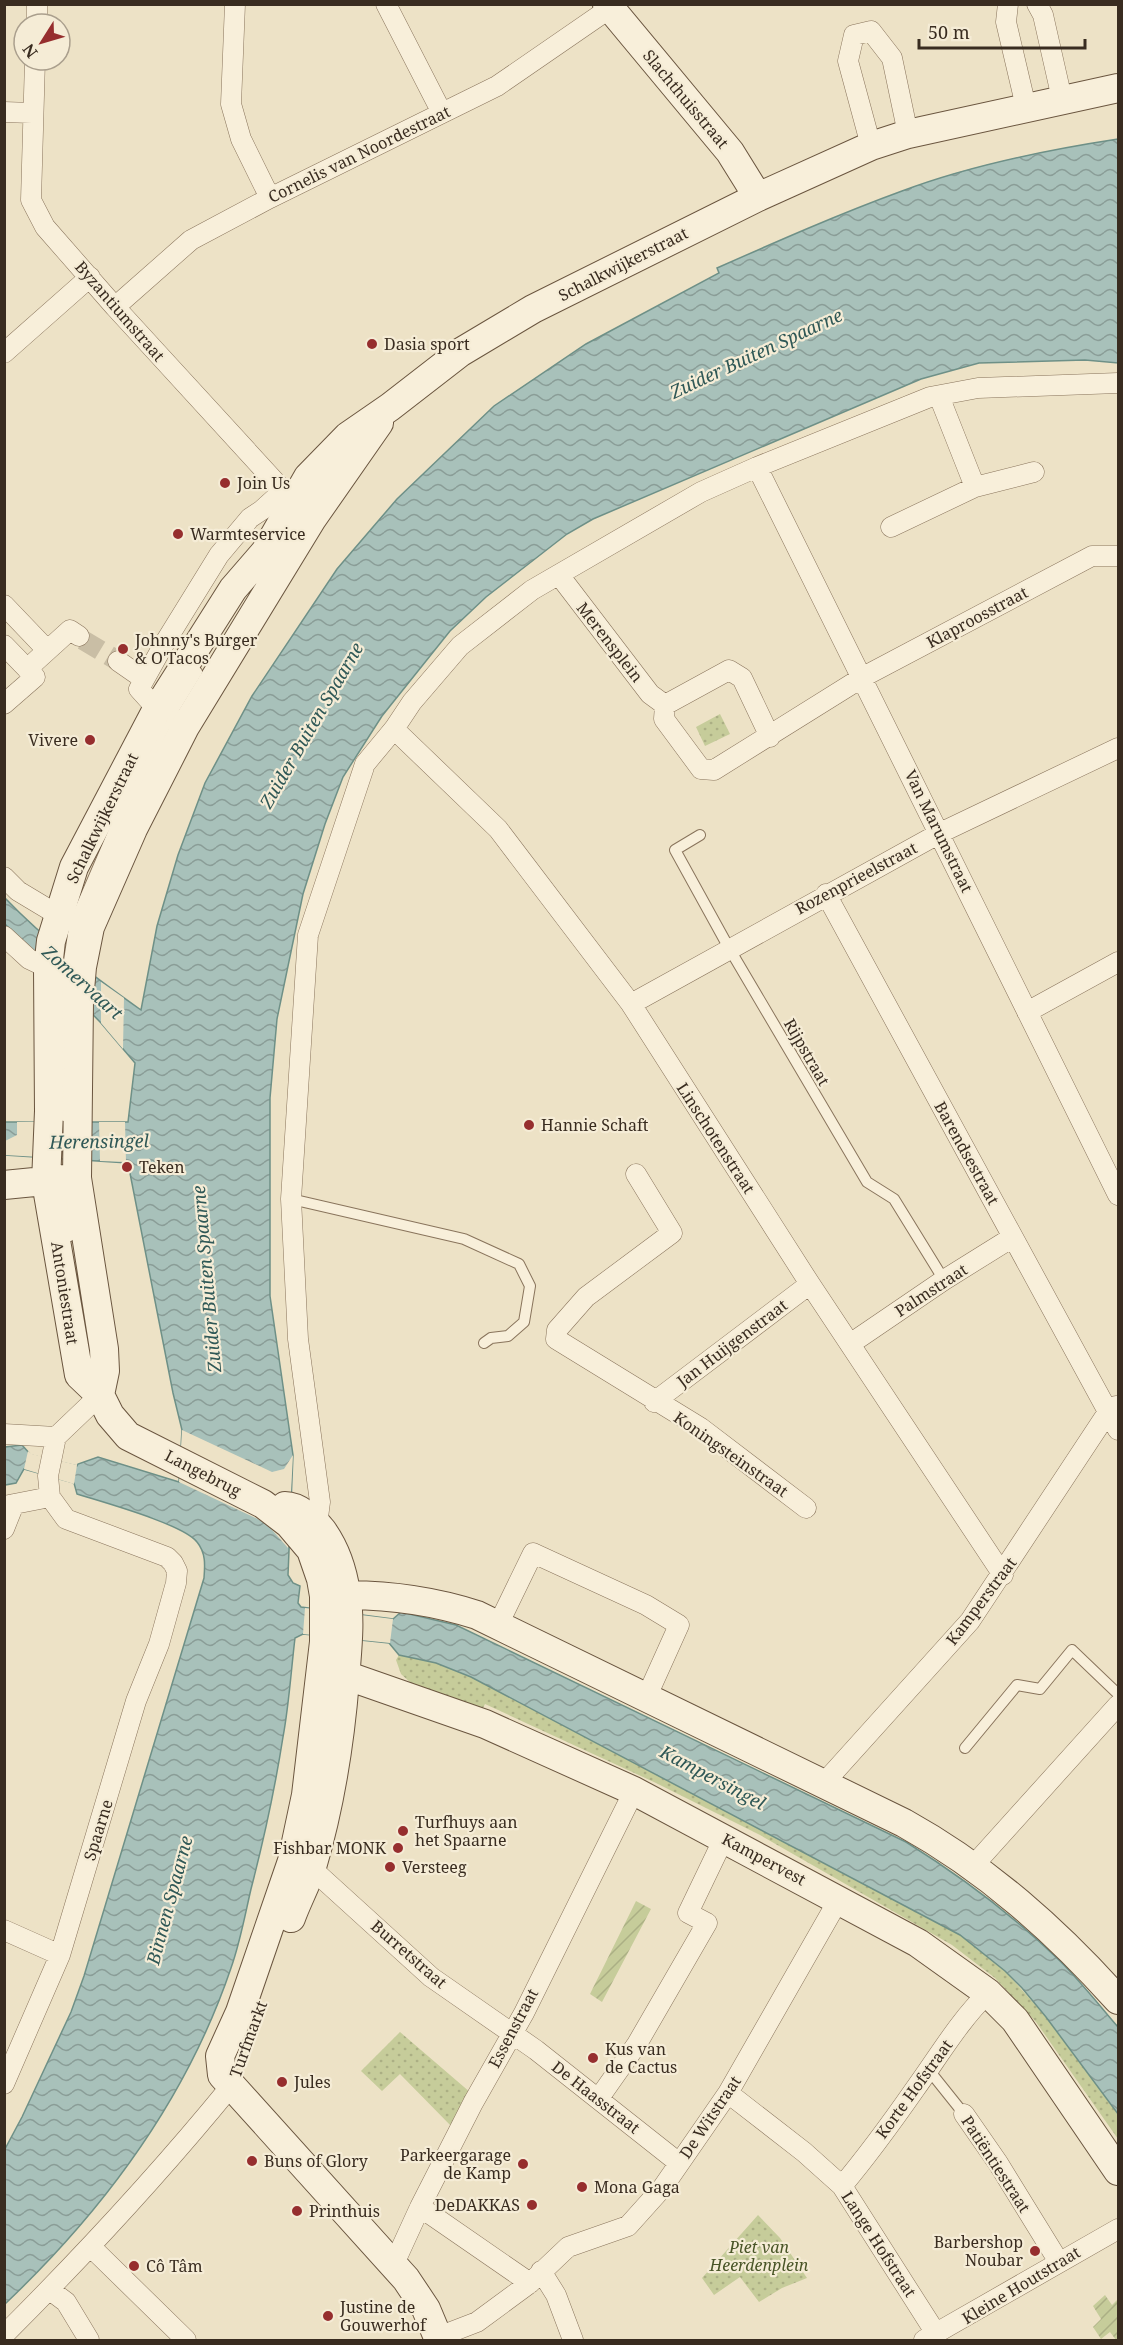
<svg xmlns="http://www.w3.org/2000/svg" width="1123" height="2345" font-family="'Noto Serif',serif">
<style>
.grass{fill:url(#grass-dots)}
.garden{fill:url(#garden-furrows)}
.water{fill:url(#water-waves);stroke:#6e9087;stroke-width:1.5}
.pier{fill:#ede2c6}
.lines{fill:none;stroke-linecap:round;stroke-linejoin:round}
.street-tunnel{stroke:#c9bea5;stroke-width:20;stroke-dasharray:20 10;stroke-linecap:butt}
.lane-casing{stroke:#89745c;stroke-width:12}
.street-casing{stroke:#89745c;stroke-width:21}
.secondary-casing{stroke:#6a553f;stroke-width:30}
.lane{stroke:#f8efda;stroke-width:10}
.street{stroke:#f8efda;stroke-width:20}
.secondary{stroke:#f8efda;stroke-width:28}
.poi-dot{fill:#962e2e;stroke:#f5ecd6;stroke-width:2}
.labels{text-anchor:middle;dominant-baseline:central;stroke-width:4.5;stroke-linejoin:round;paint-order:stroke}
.street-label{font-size:16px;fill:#392c20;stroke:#f5ecd6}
.poi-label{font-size:16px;fill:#392c20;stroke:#f5ecd6;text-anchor:start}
.park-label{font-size:16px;font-style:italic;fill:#495527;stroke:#f5ecd6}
.water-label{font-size:18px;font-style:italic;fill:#2f5856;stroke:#f5ecd6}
</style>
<defs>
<pattern id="grass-dots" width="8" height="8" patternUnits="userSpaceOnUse" patternTransform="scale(1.5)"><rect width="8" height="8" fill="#c6cc9a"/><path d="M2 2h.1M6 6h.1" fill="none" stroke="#abaf84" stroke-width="1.8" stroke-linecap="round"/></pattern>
<pattern id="garden-furrows" width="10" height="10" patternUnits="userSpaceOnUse" patternTransform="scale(1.5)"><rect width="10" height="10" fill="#c6cc9a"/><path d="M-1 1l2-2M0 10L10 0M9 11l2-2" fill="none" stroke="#abaf84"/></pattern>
<pattern id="water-waves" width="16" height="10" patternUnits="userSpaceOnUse" patternTransform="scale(1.5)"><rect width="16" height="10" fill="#a8c1ba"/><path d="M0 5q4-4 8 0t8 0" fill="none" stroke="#8a9d97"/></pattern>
</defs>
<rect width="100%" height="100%" fill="#ede2c6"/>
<path class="grass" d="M720,714l10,20 -25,12 -9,-19z
M399,1655l37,8 35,14 489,258 45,36 41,46 72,97v25l-82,-117 -41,-44 -43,-33 -192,-110 -104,-52 -171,-79 -3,6 -69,-25 -12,-11 -5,-14z
M400,2032l71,61 -19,34 -52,-53 -18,17 -21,-20z
M758,2215l22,23 27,40 -25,10 -23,14 -19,-25 -26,18 -12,-17z"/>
<path class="garden" d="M636,1901l15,8 -49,93 -12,-8z
M1105,2295l7,10 6,-6v41h-2l-6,-8 -9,7 -8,-12 8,-8 -8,-13z"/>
<path class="water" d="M1118,139v224l-33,-3 -106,3 -58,16 -328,140 -26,15 -81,63 -36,34 -68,85 -39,61 -18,47 -22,70 -26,125 -7,79v198l23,159 -5,120 5,8 7,3 -2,17 3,4 92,12 8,-7 55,13 450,217c56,35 107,73 154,119 21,21 39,44 58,66v87l-72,-97 -24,-29 -17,-17 -45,-36 -489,-258 -35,-14 -37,-8 -10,-12 -86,-9 -8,4c-4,33 -6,67 -12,99 -8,51 -19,102 -32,152 -6,26 -11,54 -20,79 -44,130 -128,243 -226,336v-155l17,-32 49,-105 13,-36 120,-398c1,-13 2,-25 -7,-36 -14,-18 -95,-40 -120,-48l-3,-11 -50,-14 -8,14 -11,2v-38l17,-2 9,10 46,11 1,-2 20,-7 81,25 3,-52 -9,-37 -45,-230 -123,-8v-33h123l7,-59 -34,-40 -96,-99v-26c41,43 88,78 136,112l16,-84 21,-71 27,-72 47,-87 85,-127 60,-70 97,-93 92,-62 133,-71 -2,-5c61,-27 122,-54 185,-77 69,-26 144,-41 216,-52z"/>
<path class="pier" d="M101,982l23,16 -1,51 -22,-26z
M91,1121v39l-86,-5v-14l12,-6v-13z
M99,1122h26l1,40 -26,-1z
M182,1430l90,42 12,-3 9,-14 -5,93 -22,-25 -87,-41z
M28,1451l4,3 45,11 -3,19 -50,-15z
M305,1608l88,11 -3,24 -87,-9z"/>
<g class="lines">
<path class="street-tunnel" d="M83,640l35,21"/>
<g class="lane-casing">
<path id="lane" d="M700,835l-25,15 54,98 138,234 27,17 50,81
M64,1116l1,-129 10,-66 43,-100 52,-105 27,-44
M64,1180l-1,17 7,39
M291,1199l173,40 55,25 11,22 -6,36 -16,14 -17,2 -7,5
M965,1748l52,-63 23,4 32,-39 46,44
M928,2069l36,45"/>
</g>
<g class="street-casing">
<path id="street" d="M235,4l-4,100 10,35 29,59
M386,4l56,109
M1008,4l-2,18 20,85
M1037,4l6,11 19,84
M37,24v-20
M35,60l-4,140 14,27 70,80 186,203
M4,112l28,1
M871,146l-23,-85 6,-26 17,-4 21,27 16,76
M115,307l76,-67 79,-42 227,-112 119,-82
M4,353l86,-76
M939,396l36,91
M757,467l361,728
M891,527l84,-40 59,-15
M559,575l91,119 15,11
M4,605l43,45
M4,645l31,32 -31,27
M118,661l26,18
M27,669l43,-39 9,6
M665,705l-1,14 37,50 13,1 149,-93 229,-121h26
M665,705l64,-35 13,8 28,59
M185,727l-28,-18 -18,-20 25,-45 55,-89 31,-37 12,-8 21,-19
M394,729l104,100 133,175 179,280 193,291
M4,877l14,14 40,24
M826,894l292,536
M4,936l25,23 19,9
M631,1004l309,-171 178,-85
M1027,1012l91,-50
M636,1174l36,59 -86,64 -29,33 -1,9 145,89 105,80
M850,1344l94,-64 69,-43
M654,1402l156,-118
M4,1434l52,3
M56,1437l44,-42
M50,1497l-2,-21 8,-39
M4,1506l46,-9
M4,1529l10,-25
M316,1533l4,-31 -22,-163 -7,-140 17,-264 57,-171 29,-35 18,-27 48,-56 72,-56 169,-98 56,-25 173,-70 48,-9 140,-5
M498,1625l35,-72 113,52 33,20 -32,71
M824,1783l146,-162 138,-209 8,-6
M973,1866l145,-161
M311,1868l120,109 105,73 143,113
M4,1930l56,25
M4,2084l56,-129 76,-254 23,-57 17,-61 1,-12 -4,-8 -6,-6 -101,-38 -16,-22
M728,2093l76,59 38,34 95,149
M599,2098l38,-54 70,-121 -19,-10 36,-75
M964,2114l34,49 61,99
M842,2186c26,-31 50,-64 73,-97 24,-33 44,-68 73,-96
M420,2207l110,76
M91,2247l95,93
M393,2266l27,-59 53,-104 51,-90 110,-222
M541,2271l15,24 17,45
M50,2290l16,12 23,38
M4,2335c80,-80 156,-162 227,-249
M438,2337l39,-15 53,-39 38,-36 60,-21 35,-39 65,-94 111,-194
M924,2340l194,-111"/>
</g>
<g class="secondary-casing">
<path id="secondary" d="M607,4l123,148 28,45
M4,1185l61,-6
M100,1395l5,-24 -1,-22 -27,-171 2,-177 3,-34 8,-40 43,-98 52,-102 127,-208 67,-96
M285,1506c14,0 29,14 37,24 13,18 21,42 24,63 5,29 1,58 -1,87 -5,63 -15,126 -33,187 -6,18 -15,34 -21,51
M324,1596c52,-3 103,3 153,19l427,208c83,46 151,107 214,177
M322,1667l163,57 149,67 284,152 70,50 27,27 103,151
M439,2340l-13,-31 -20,-30 -184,-204 -2,-19 20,-44 52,-151 14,-66 18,-153v-46l-3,-17 -10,-29 -22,-26 -26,-20 -135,-68 -18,-21 -10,-20 -21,-20 -33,-193 3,-71 -1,-143 3,-27 23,-74 83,-158 76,-120 32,-37 43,-75 40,-41 42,-29 71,-55 72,-43 225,-112 113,-51 37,-12 210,-46"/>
</g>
<use href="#lane" class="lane"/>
<use href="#street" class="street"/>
<use href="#secondary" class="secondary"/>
</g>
<g class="poi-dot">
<circle cx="372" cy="344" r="6"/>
<circle cx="225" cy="483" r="6"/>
<circle cx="178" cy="534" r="6"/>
<circle cx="123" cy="649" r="6"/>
<circle cx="90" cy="740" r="6"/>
<circle cx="529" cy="1125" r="6"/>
<circle cx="127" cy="1167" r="6"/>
<circle cx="403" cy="1831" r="6"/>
<circle cx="398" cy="1848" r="6"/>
<circle cx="390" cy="1867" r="6"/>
<circle cx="593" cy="2058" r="6"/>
<circle cx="282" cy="2082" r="6"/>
<circle cx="252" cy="2161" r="6"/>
<circle cx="523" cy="2164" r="6"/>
<circle cx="582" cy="2187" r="6"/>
<circle cx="532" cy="2205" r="6"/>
<circle cx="297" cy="2211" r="6"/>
<circle cx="1035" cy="2251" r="6"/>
<circle cx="134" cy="2266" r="6"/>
<circle cx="328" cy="2316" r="6"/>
</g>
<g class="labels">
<g class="street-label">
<text transform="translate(686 99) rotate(50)">Slachthuisstraat</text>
<text transform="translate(359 154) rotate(-26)">Cornelis van Noordestraat</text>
<text transform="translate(623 264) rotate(-27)">Schalkwijkerstraat</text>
<text transform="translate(120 311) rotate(49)">Byzantiumstraat</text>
<text transform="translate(977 617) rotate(-28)">Klaproosstraat</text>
<text transform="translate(610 642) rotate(52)">Merensplein</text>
<text transform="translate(102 818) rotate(-64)">Schalkwijkerstraat</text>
<text transform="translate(939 831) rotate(64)">Van Marumstraat</text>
<text transform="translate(856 878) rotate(-28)">Rozenprieelstraat</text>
<text transform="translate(807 1052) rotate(60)">Rijpstraat</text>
<text transform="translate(716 1138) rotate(57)">Linschotenstraat</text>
<text transform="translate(967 1153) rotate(61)">Barendsestraat</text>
<text transform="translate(931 1290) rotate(-33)">Palmstraat</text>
<text transform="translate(65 1293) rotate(81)">Antoniestraat</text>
<text transform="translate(732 1343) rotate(-37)">Jan Huijgenstraat</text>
<text transform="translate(731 1454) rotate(35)">Koningsteinstraat</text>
<text transform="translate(203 1473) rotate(27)">Langebrug</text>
<text transform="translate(981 1601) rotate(-53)">Kamperstraat</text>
<text transform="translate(98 1830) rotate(-73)">Spaarne</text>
<text transform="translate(764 1859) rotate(28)">Kampervest</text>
<text transform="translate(409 1954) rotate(41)">Burretstraat</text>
<text transform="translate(513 2028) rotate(-62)">Essenstraat</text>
<text transform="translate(248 2039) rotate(-70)">Turfmarkt</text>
<text transform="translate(914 2089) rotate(-54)">Korte Hofstraat</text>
<text transform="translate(596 2097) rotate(38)">De Haasstraat</text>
<text transform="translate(710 2117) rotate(-56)">De Witstraat</text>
<text transform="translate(996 2164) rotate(57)">Patiëntiestraat</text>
<text transform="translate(879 2244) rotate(57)">Lange Hofstraat</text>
<text transform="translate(1021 2285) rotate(-31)">Kleine Houtstraat</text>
</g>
<g class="poi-label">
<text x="384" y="344">Dasia sport</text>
<text x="237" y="483">Join Us</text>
<text x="190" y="534">Warmteservice</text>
<text x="135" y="640">Johnny's Burger<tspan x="135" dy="18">&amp; O'Tacos</tspan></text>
<text x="78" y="740" text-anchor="end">Vivere</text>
<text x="541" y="1125">Hannie Schaft</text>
<text x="139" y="1167">Teken</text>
<text x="415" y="1822">Turfhuys aan<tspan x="415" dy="18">het Spaarne</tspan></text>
<text x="386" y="1848" text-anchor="end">Fishbar MONK</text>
<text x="402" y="1867">Versteeg</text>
<text x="605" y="2049">Kus van<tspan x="605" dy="18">de Cactus</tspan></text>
<text x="294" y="2082">Jules</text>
<text x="511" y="2155" text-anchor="end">Parkeergarage<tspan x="511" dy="18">de Kamp</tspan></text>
<text x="264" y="2161">Buns of Glory</text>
<text x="594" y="2187">Mona Gaga</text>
<text x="520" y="2205" text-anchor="end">DeDAKKAS</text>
<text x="309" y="2211">Printhuis</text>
<text x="1023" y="2242" text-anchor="end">Barbershop<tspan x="1023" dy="18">Noubar</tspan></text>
<text x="146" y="2266">Cô Tâm</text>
<text x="340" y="2307">Justine de<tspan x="340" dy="18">Gouwerhof</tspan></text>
</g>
<g class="park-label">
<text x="759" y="2247">Piet van<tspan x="759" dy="18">Heerdenplein</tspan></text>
</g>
<g class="water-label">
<text transform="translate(756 353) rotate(-25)">Zuider Buiten Spaarne</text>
<text transform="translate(311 725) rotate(-60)">Zuider Buiten Spaarne</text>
<text transform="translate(83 982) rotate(42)">Zomervaart</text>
<text transform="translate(99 1141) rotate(-1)">Herensingel</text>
<text transform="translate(206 1279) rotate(-95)">Zuider Buiten Spaarne</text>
<text transform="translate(713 1777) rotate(28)">Kampersingel</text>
<text transform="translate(169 1900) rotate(-75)">Binnen Spaarne</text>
</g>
</g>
<rect width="1123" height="2345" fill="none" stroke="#392c20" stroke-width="12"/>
<g transform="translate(42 42) rotate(233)"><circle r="28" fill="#f5ecd6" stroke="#aa9f8d" stroke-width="1.5"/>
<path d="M0-4.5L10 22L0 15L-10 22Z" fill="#962e2e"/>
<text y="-9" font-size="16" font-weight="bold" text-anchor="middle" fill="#392c20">N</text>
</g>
<path d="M919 39v9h166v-9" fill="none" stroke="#392c20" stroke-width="3"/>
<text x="928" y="39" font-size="18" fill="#392c20" stroke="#f5ecd6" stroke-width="4.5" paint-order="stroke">50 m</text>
</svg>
